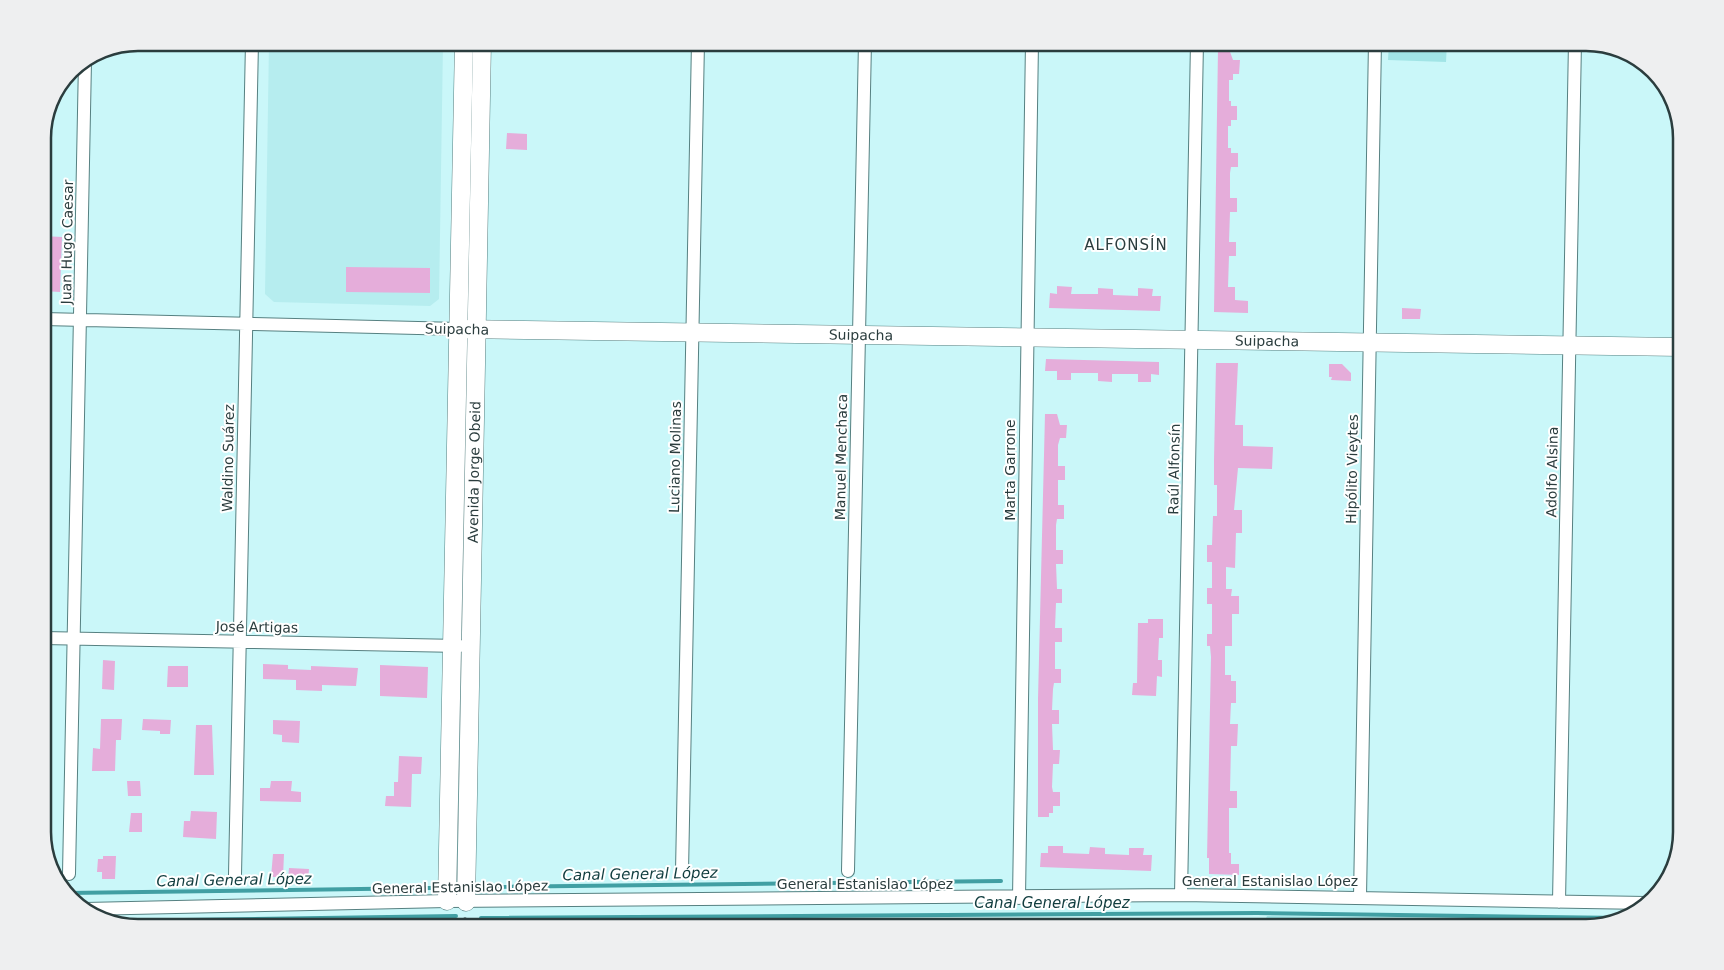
<svg xmlns="http://www.w3.org/2000/svg" width="1724" height="970" font-family="'DejaVu Sans',sans-serif">
<style>
.built{fill:#b6edef}
.green{fill:#a1e4e6}
.lines{fill:none;stroke-linecap:round;stroke-linejoin:round}
.stream{stroke:#419fa3;stroke-width:4}
.building{fill:#e5adda}
.minor-casing{stroke:#568081;stroke-width:14}
.secondary-casing{stroke:#568081;stroke-width:19}
.path{stroke:#7d9d9f;stroke-width:2.5;stroke-dasharray:4 2.5;stroke-linecap:butt}
.minor{stroke:#fff;stroke-width:12}
.secondary{stroke:#fff;stroke-width:18}
.labels{text-anchor:middle;dominant-baseline:central;stroke-width:4;stroke-linejoin:round;paint-order:stroke}
.street-label{font-size:14px;fill:#2b3d3e;stroke:#fff}
.neighbourhood-label{font-size:15px;letter-spacing:1px;fill:#2b3d3e;stroke:#fff}
.water-label{font-size:15px;font-style:italic;fill:#113d3f;stroke:#fff}
.rim{fill:none;stroke:#2b3d3e;stroke-width:2.5}
</style>
<rect width="100%" height="100%" fill="#caf7f9"/>
<path class="built" d="M269,43h174l-4,256 -9,7 -156,-4 -9,-8z"/>
<path class="green" d="M1389,43h58l-1,19 -58,-2z
M467,337l3,1 -5,293h-4l5,-292z
M461,656h3l-4,228h-4l3,-227z
M1267,916l254,3 6,8h-265z
M1531,921l71,2 -16,4h-55z"/>
<g class="lines">
<path class="stream" d="M490,887l511,-6
M67,893l364,-5
M481,918l776,-5 366,5
M112,921l344,-5"/>
</g>
<path class="building" d="M1218,49h11l4,11h7l-1,14h-6v6h-4v21h2v5h6v14h-6v6h-3v22h3v5h7v14h-7l-1,6v25h7v14h-7l-1,30h7v14h-7l-1,31h7v13l13,1v12l-34,-1z
M507,133l20,1v16l-21,-1z
M43,236l19,1 -2,55 -17,-1z
M346,267l84,1v25l-84,-1z
M1057,286l15,1 -1,7h27v-6l15,1v6l25,1v-8l15,1 -1,7h9l-1,15 -111,-3 1,-15 7,1z
M1402,308l19,1 -1,10h-18z
M1046,359l113,3v13l-8,-1v8h-13v-8h-26v8l-14,-1v-8h-27v7h-14v-9h-12z
M1216,363h22l-3,62h8v21l30,1 -1,22 -34,-1 -4,42h8v23h-6l-1,35 -9,-1v22h6l-1,7h8v18h-7v32h-7v29h6v6h5v22h-5l-1,21h8l-1,22h-6l-1,45h7v17h-8v45h2v11h8v11l-30,-1v-16h-2l4,-201 -1,-11h-3v-12h5v-30h-5v-16h5v-26h-5v-17h5l1,-29h4v-31h-3v-25z
M1329,364h13l9,9v8l-20,-1 1,-3h-3z
M1045,414h12l3,11h7l-1,13h-6l-2,7v21h7v14h-7v25h6v14h-7l-1,6v25h7v14h-7l1,25h5v14h-6l-1,25h7v14h-7v27h6v14h-7l-1,6 -1,21h7v14h-7l1,26h7l-1,14h-6l-1,23 1,5h7v14h-7v7h-4v4h-11v-118z
M1148,619h15v19h-4l-1,22h4v17l-5,-1 -1,20 -24,-1 1,-12h4l1,-60h10z
M103,660l12,1 -1,29 -12,-1z
M263,664l25,1v4l23,1v-4l47,2 -2,18 -34,-1v6l-26,-1v-10l-33,-1z
M380,665l48,2 -1,31 -47,-2z
M168,666h20v21h-21z
M101,719h21l-1,21h-5l-1,31h-23l1,-23 7,1z
M143,719l28,1 -1,14h-10v-3l-18,-1z
M273,720l27,1 -1,22 -17,-1v-7l-9,-1z
M196,725h16l2,50h-20z
M399,756l23,1 -1,17h-9l-1,33 -26,-1 1,-10h8v-14h4z
M127,781h13l1,15h-13z
M271,781h21l-1,10 10,1v10l-41,-1v-13h10z
M191,811l26,1 -1,27 -33,-2 1,-16h6z
M131,813h11v19h-13z
M1048,846h15v7l26,1 1,-7 15,1v6l24,1v-7h15l-1,7h9l-1,16 -111,-4 1,-14h7z
M273,854h11l-1,23h-12z
M103,856h13l-1,23h-13v-7h-5l1,-13h5z
M289,868l20,1 -1,11 -20,-1z"/>
<g class="lines">
<g class="minor-casing">
<path id="minor" d="M43,319l416,10
M43,638l417,8
M848,871l17,-829
M682,872l16,-830
M69,874l16,-813
M235,875l17,-833
M1181,895l16,-853
M1360,897l15,-855
M1019,898l13,-856
M1559,902l16,-860
M85,909l362,-8 734,-6 465,8"/>
</g>
<g class="secondary-casing">
<g id="secondary">
<path id="s1" d="M459,329l1222,18"/>
<path d="M447,901l17,-859"/>
<path id="s2" d="M466,902l16,-860"/>
</g>
</g>
<path class="path" d="M465,927v-10"/>
<use href="#minor" class="minor"/>
<use href="#secondary" class="secondary"/>
</g>
<g class="labels">
<g class="street-label">
<text transform="translate(67 242) rotate(-89)">Juan Hugo Caesar</text>
<text transform="translate(457 329) rotate(1)">Suipacha</text>
<text stroke="none"><textPath href="#s1" startOffset="402">Suipacha</textPath></text>
<text stroke="none"><textPath href="#s1" startOffset="808">Suipacha</textPath></text>
<text transform="translate(675 457) rotate(-89)">Luciano Molinas</text>
<text transform="translate(841 457) rotate(-89)">Manuel Menchaca</text>
<text transform="translate(228 458) rotate(-89)">Waldino Suárez</text>
<text transform="translate(1174 469) rotate(-89)">Raúl Alfonsín</text>
<text transform="translate(1352 469) rotate(-89)">Hipólito Vieytes</text>
<text transform="translate(1010 470) rotate(-90)">Marta Garrone</text>
<text stroke="none"><textPath href="#s2" startOffset="430">Avenida Jorge Obeid</textPath></text>
<text transform="translate(1552 472) rotate(-89)">Adolfo Alsina</text>
<text transform="translate(257 627) rotate(1)">José Artigas</text>
<text x="1270" y="881">General Estanislao López</text>
<text x="865" y="884">General Estanislao López</text>
<text transform="translate(460 887) rotate(-1)">General Estanislao López</text>
</g>
<g class="neighbourhood-label">
<text x="1126" y="245">ALFONSÍN</text>
</g>
<g class="water-label">
<text transform="translate(640 874) rotate(-1)">Canal General López</text>
<text transform="translate(234 880) rotate(-1)">Canal General López</text>
<text x="1052" y="903">Canal General López</text>
</g>
</g>
<path d="M0 0H1724V970H0ZM138 51H1586A87 87 0 0 1 1673 138V832A87 87 0 0 1 1586 919H138A87 87 0 0 1 51 832V138A87 87 0 0 1 138 51Z" fill="#eeeff0" fill-rule="evenodd"/>
<path class="rim" d="M138 51H1586A87 87 0 0 1 1673 138V832A87 87 0 0 1 1586 919H138A87 87 0 0 1 51 832V138A87 87 0 0 1 138 51Z"/>
</svg>
